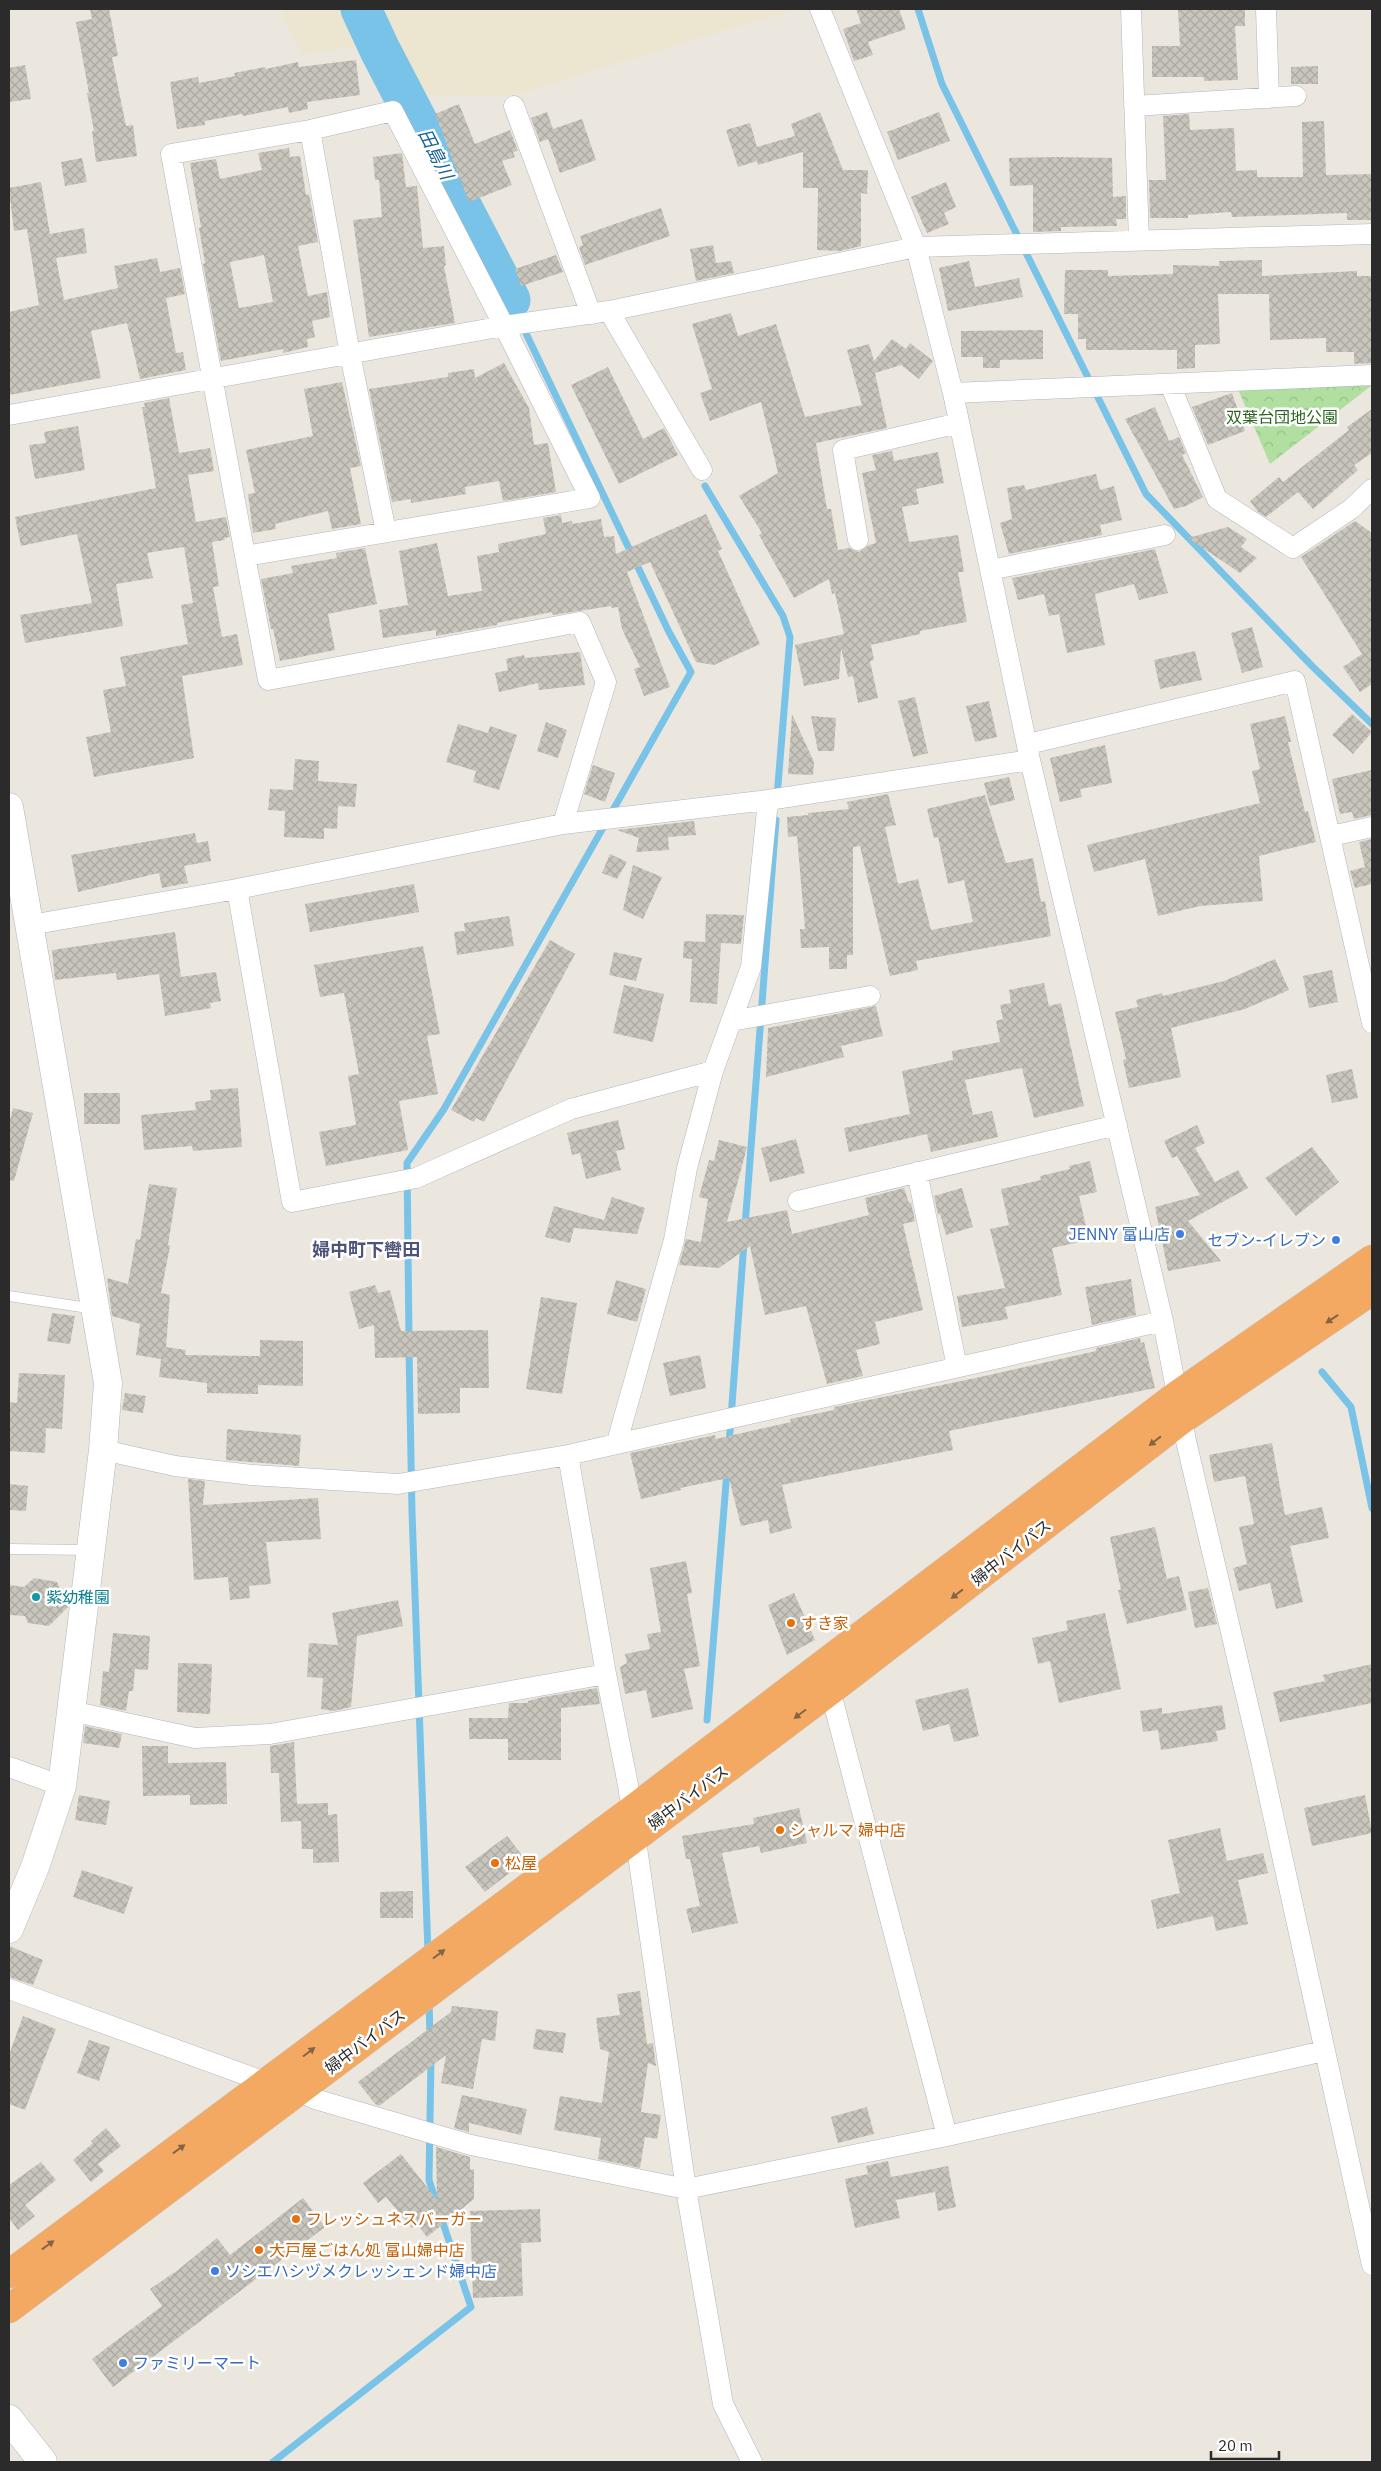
<svg xmlns="http://www.w3.org/2000/svg" width="1381" height="2471" font-family="'IBM Plex Sans','Noto Sans JP',sans-serif">
<style>
.education{fill:#ece5cf}
.forest{fill:url(#forest-crowns)}
.lines{fill:none;stroke-linecap:round;stroke-linejoin:round}
.stream{stroke:#78c3e7;stroke-width:7}
.river{stroke:#78c3e7;stroke-width:41}
.building{fill:url(#building-cross-hatch);fill-rule:evenodd}
.lane-casing{stroke:#b2b4be;stroke-width:11}
.street-casing{stroke:#b2b4be;stroke-width:21}
.secondary-casing{stroke:#b2b4be;stroke-width:29}
.highway-casing{stroke:#c8c8c8;stroke-width:29}
.lane{stroke:#fff;stroke-width:10}
.street{stroke:#fff;stroke-width:20}
.secondary{stroke:#fff;stroke-width:28}
.highway{stroke:#f4a962;stroke-width:28}
.oneway{fill:#856444}
.shop-dot{fill:#3f7fe0;stroke:#fff;stroke-width:2}
.culture-dot{fill:#0f9aa8;stroke:#fff;stroke-width:2}
.food-dot{fill:#e8710a;stroke:#fff;stroke-width:2}
.labels{text-anchor:middle;dominant-baseline:central;stroke-width:5;stroke-linejoin:round;paint-order:stroke}
.park-label{font-size:16px;fill:#2a641f;stroke:#fff}
.shop-label{font-size:16px;fill:#366cbe;stroke:#fff;text-anchor:end}
.street-label{font-size:16px;fill:#2b2b2b;stroke:#fff}
.culture-label{font-size:16px;fill:#0d838f;stroke:#fff;text-anchor:start}
.food-label{font-size:16px;fill:#c56008;stroke:#fff;text-anchor:start}
.water-label{font-size:18px;font-style:italic;fill:#166294;stroke:#fff}
.neighbourhood-label{font-size:18px;font-weight:bold;fill:#4e5379;stroke:#fff}
</style>
<defs>
<pattern id="forest-crowns" width="20" height="18" patternUnits="userSpaceOnUse" patternTransform="scale(1.25)"><rect width="20" height="18" fill="#b1df9f"/><path d="M2 6a3 3 0 1 1 6 0M12 15a3 3 0 1 1 6 0" fill="none" stroke="#98c089"/></pattern>
<pattern id="building-cross-hatch" width="8" height="8" patternUnits="userSpaceOnUse" patternTransform="scale(1.25)"><rect width="8" height="8" fill="#c8c5bd"/><path d="M0 0l8 8M0 8l8-8" fill="none" stroke="#aca9a3"/></pattern>
</defs>
<rect width="100%" height="100%" fill="#ece7de"/>
<path class="education" d="M280,9h515l-283,87 -91,-1 -33,-54 -86,14z"/>
<path class="forest" d="M1371,386l-101,78 -33,-77z"/>
<g class="lines">
<path class="stream" d="M918,9l24,75 204,410 166,172 60,58
M705,486l78,130 7,21 -13,160
M745,1226l31,-406
M409,1338l-2,-175 37,-54 247,-437 -22,-40 -159,-332
M409,1349l3,163 16,441
M1322,1372l29,35 21,101
M729,1445l15,-203
M707,1720l20,-249
M429,2001l1,34
M431,2058l-2,122 8,24
M273,2462l198,-155 -30,-90"/>
<path class="river" d="M361,9l19,41 130,250"/>
</g>
<path class="building" d="M90,9h19l9,47 -6,1 14,69 7,-1 4,31 -41,6 -4,-31h2l-7,-38h2l-13,-71 16,-3z
M856,9h43l7,20 -38,13 5,13 -19,6 -11,-32 18,-6z
M1178,9h67v17h-10l3,54 -34,1v-4h-52v-31h28z
M356,60l4,35 -53,7 1,7 -19,4 -1,-6 -45,9 -1,-2 -37,7v4l-28,4 -7,-47 28,-5 1,6 36,-7 -1,-3 31,-6 1,2 32,-7 1,5z
M25,65l6,34 -22,3v-34z
M1318,66v18h-27v-17z
M459,104l16,40 35,-14 8,21 -5,1 2,5 -13,4 10,24 -43,17 -34,-88z
M547,112l6,17 29,-10 14,41 -36,13 -12,-34 -8,3 -9,-24z
M820,112l23,58h25l-1,24 -6,-1v53l-21,5 -23,-1 1,-62h-15v-36l-45,13 -1,-4 -19,6 -12,-37 24,-7 7,24 38,-11 -4,-12z
M939,112l11,29 -52,19 -11,-28z
M1189,114l1,16 44,-2 2,43 21,-1v7h46l-1,-55 22,-1 2,54 46,-1v46h-25v-7l-115,4 -1,-5 -43,3v3h-38l-1,-38h17l-3,-64z
M289,148l1,9 10,-1 6,39 3,-1 9,48 -20,4 10,50 19,-4 3,25 -18,4 3,16 -8,2 1,8 -25,6v-4l-62,12 -18,-97 2,-1 -6,-35 2,-1 -11,-64 26,-4 4,20 42,-9 -4,-17zM264,255l9,47 -34,6 -9,-46z
M402,153l4,34 11,-1 6,62 21,-2 2,19 -2,1 11,57 -86,14 -16,-117 29,-3 -3,-37h-4l-2,-23z
M1058,157l54,1 1,39 13,-1v23h-10l1,7 -56,1v4l-28,1v-47l-23,1 -1,-28z
M82,158l5,24 -22,4 -4,-24z
M41,182l9,52 34,-6 3,25 -31,5 8,42 54,-12 -4,-22 43,-8 3,14 20,-4 5,26 -19,4 10,55 7,-1 3,18 -46,9 -13,-56 -36,8 10,47 -92,17v-83l30,-7 -12,-76 -13,2 -5,-43z
M946,182l10,25 -12,6 5,11 -22,9 -16,-36z
M661,208l9,28 -85,29 -6,-18 4,-2 -3,-9z
M713,245l3,18 15,-2 3,12 -38,8 -6,-32z
M556,255l7,17 -42,14 -6,-17z
M1262,260v16l95,-5v5h15v87l-18,1v-12h-28v-14l-56,2 -1,-46h-51l2,50 -25,1v23l-18,1v-19h-91v-11h-8v-25h-14l1,-44h43v6l65,-2v-9l46,1v-5z
M969,261l6,26 44,-9 4,19 -75,14 -9,-43z
M731,313l7,23 38,-12 29,93 57,-12 -15,-55 22,-6 5,17 18,-22 14,10 4,-6 23,18 -14,18 -18,-14 -26,8 12,55 -71,15 11,66h4l7,41 11,-2 10,4 10,-7 7,-2 -14,-70 14,-3 -4,-15 20,-4 2,10 44,-9 6,31 -28,6 3,15 -17,3 7,35 49,-7 6,37h-6l9,50 -47,9v3l-49,11 3,15 -4,1 8,37 -20,5 -5,-27 -5,1 -7,-29 -2,31 -35,7 -9,-41 49,-11 -9,-41 -3,1 -3,-15 -35,19 -35,-63 3,-2 -23,-37 39,-23 -17,-71 -51,19 -10,-28 12,-4 -20,-65z
M1043,330v29l-43,1v8h-17v-11h-22v-26z
M504,363l25,45 5,37 14,-2 8,49 -53,9 -4,-20 -34,6 1,7 -55,9v-4l-19,3 -23,-113 79,-12v-4l26,-4 1,9z
M608,367l35,72 21,-11 14,27 -59,29 -48,-99z
M342,382l19,84 -11,2 11,56 -29,5 -4,-18 -53,13 1,5 -23,4 -5,-39 7,-1 -9,-43 67,-14 -9,-47z
M1232,393l13,38 -37,14 -16,-38z
M169,398l10,55 31,-5 4,23 -26,4 8,47 30,-5 4,20 -6,1 1,2 -13,2 7,44 -6,1 9,50 15,-3 6,31 -61,11 12,82 -100,19 -8,-40 25,-5 -8,-42 23,-4 -6,-29 68,-13 -7,-39 12,-2 -9,-56 -37,6 6,25 -37,6 7,42 -98,17 -5,-28 72,-12 -15,-69 -56,12 -6,-29 141,-29 -14,-81h3l-1,-4z
M1155,407l14,34 10,-4 7,16 -4,2 21,42 -17,9 -12,3 -49,-90z
M1372,409v44l-18,12 4,5 -45,39 -15,-17 -32,25 -8,-5 -8,-11 29,-24 4,5 66,-52 -2,-3z
M78,426l7,44 -50,9 -6,-34 17,-2 -2,-11z
M1096,474l4,16 14,-4 8,34 -22,5 2,10 -93,19 -9,-31 12,-4 -5,-31 17,-3 2,5z
M706,514l16,35 -4,2 42,93 -46,21 -18,-3 -46,-100 -23,10 43,115 -26,9 -10,-27 6,-2 -18,-38 -4,-22 -6,1 -1,-2 -58,9 -1,-3 -55,11v2l-61,11v-6l-53,8 -4,-28 29,-5 -9,-54 38,-8 11,53 34,-5 -5,-35 22,-4 -1,-8 48,-10 -3,-16 18,-3 1,8 10,-2v3l29,-5 3,18 10,-1 2,18z
M1355,521l17,12v151l-12,8 -17,-25 19,-13 -61,-97z
M1228,527l19,12 -6,8 16,11 -17,15 -52,-35z
M365,548l12,56 -49,10 7,36 -55,11 -7,-32h-2l-10,-50 32,-6 -2,-7 46,-8 -1,-5z
M1155,549l13,44 -29,7 -5,-16 -39,10 10,51 -38,8 -8,-39 -10,2 -5,-22 -26,6 -6,-22z
M1252,627l11,40 -21,6 -11,-40z
M1195,651l7,29 -42,9 -6,-29z
M580,652l5,33 -46,5 -1,-7 -39,9 -4,-19 13,-3 -2,-11 18,-4 1,3z
M915,697l13,56 -15,4 -15,-56z
M989,701l8,36 -22,5 -9,-36z
M792,714l22,48 -1,13 -25,-1z
M1352,714l20,18 -19,22 -21,-19z
M811,716l25,2 -2,33h-16z
M1285,716l6,26h-3l17,70 3,-1 8,31 -57,14 4,45 -63,5 -42,10 -13,-57 -51,13 -7,-27 173,-42 -8,-32 8,-2 -10,-45z
M546,722l21,8 -9,28 -21,-7z
M458,724l30,9 2,-7 27,9 -18,55 -26,-8 3,-11 -30,-9z
M1105,745l7,38 -32,6 2,8 -22,5 -10,-44z
M295,759l24,2 -1,20 39,3 -2,23 -17,-1 -1,23 -13,-1v11l-40,-2 1,-26 -17,-1 2,-21 23,1z
M593,765l22,8 -10,29 -21,-8z
M1372,770v45l-18,4 -2,-7 -12,2 -8,-35z
M1009,777l6,23 -25,6 -6,-23z
M888,794l8,31 -11,2 13,57 20,-5 13,51 42,-8 -9,-42 -16,4 -10,-47 -4,1 -7,-29 58,-14 21,68 27,-5 8,44 4,-1 6,35 -135,25 2,9 -28,6 -30,-130 -7,1v108h-6v14h-18v-22l-28,1 -1,-19h5l-8,-93 -9,1 -1,-20 21,-2v-2l41,-4 -2,-7z
M694,821l2,14 -28,2 1,13 -33,2 3,-14 -22,-8z
M195,833l2,10 11,-2 3,20 -27,5 4,17 -26,5 -3,-15 -81,19 -7,-37z
M1372,839v45l-17,4 -5,-17 15,-4 -6,-25z
M610,854l17,8 -10,17 -15,-6z
M633,865l29,12 -19,42 -20,-9z
M414,884l5,28 -109,20 -5,-28z
M706,914l38,1 -3,29 -20,-1 -4,61 -27,-2 2,-43 -9,-1 1,-17 21,1z
M509,916l5,30 -57,9 -3,-23 11,-1 -1,-8z
M175,932l6,45 35,-5 5,29 -11,2 1,5 -46,8 -6,-42 -42,6 -1,-7 -61,7 -3,-30z
M550,940l25,14 -91,168 -8,-4 -2,4 -23,-12z
M423,946l17,88 -13,2 11,58 -39,7 9,49 -82,16 -7,-34 37,-7 -8,-49 11,-2 -15,-81 -24,4 -6,-32z
M614,952l28,6 -6,23 -27,-6z
M1275,959l14,31 -44,19 -74,19 10,49 -52,11 -6,-28 3,-1 -11,-47 23,-5 -2,-7 26,-7 1,3 61,-15z
M1332,970l6,32 -29,6 -6,-32z
M1044,983l5,23 12,-3 23,103 -50,12 -12,-50 -57,12 8,35 19,-4 6,26 -67,15 -4,-18 -78,18 -5,-24 66,-14 -8,-43 51,-11 -1,-9 48,-9 -4,-21 7,-2 -3,-14 11,-2 -2,-13z
M624,985l40,9 -11,48 -40,-9z
M876,1006l7,30 -42,10 3,11 -78,20 2,-49z
M1352,1069l6,29 -26,5 -6,-28z
M238,1088l4,59 -49,4 -1,-5 -48,4 -3,-35 55,-5 -1,-8 16,-2 -1,-10z
M84,1093h36v31h-36z
M13,1108l20,5 -19,68 -5,-1v-56z
M618,1120l7,29 -9,2 5,19 -35,9 -6,-26 -8,2 -5,-22z
M1197,1125l8,18 -10,5 20,34 23,-12 10,18 -60,33 33,40 -53,10 -13,-64 45,-12 -23,-39 -5,2 -8,-17z
M796,1139l9,34 -35,9 -9,-34z
M719,1140l28,7 -20,75 60,-12 5,24 77,-19 -4,-17 39,-10 5,15 2,-1 4,19 -12,3 20,86 -48,12 5,22 -24,6 7,26 -36,8 -21,-78 -41,9 -15,-69 -31,22 -40,-3 7,-26 15,3 7,-43 -9,-2 10,-37 5,1z
M1312,1147l27,35 -43,34 -31,-38z
M1090,1161l7,31 -18,4 10,44 -37,8 10,47 -57,12 3,12 -46,8 -5,-31 48,-8 -15,-59 19,-4 -8,-36 40,-9 -1,-4 30,-7 -1,-3z
M149,1184l28,4 -9,57 2,1 -9,47 9,2 -4,52 20,3 -1,5 75,1v-16l43,1v45l-45,-1v9l-51,-1v-10l-48,-6 2,-18 -25,-4 4,-31 -28,-8 -5,-38 21,6 8,-45 4,1z
M962,1188l11,39 -27,8 -6,-21 -2,1 -4,-19z
M612,1197l33,11 -8,26 -63,-6 -4,15 -25,-6 9,-31 50,14z
M1131,1279l5,36 -44,10 -7,-38z
M616,1280l30,9 -9,33 -30,-8z
M375,1285l3,8 12,-3 11,41 87,-1 1,58h-29v25l-42,1 -1,-57 -42,1 -1,-33 -15,4 -10,-37z
M541,1297l36,6 -15,91 -36,-5z
M52,1313l23,3 -5,28 -23,-3z
M1140,1338l1,5 3,-1 11,46 -206,43 4,19 -171,35 10,43 -22,6 -2,-14 -27,6 -12,-48 -49,10 1,2 -40,9 -11,-46 85,-18 1,4 75,-17 -1,-3 44,-9v-3l137,-28 125,-28v-3z
M700,1355l6,33 -36,8 -7,-33z
M19,1373l46,2 -3,54 -16,-1 -1,25 -36,-2v-49l8,1z
M125,1393l21,3 -3,17 -21,-3z
M227,1429l74,6 -2,31 -73,-6z
M1272,1443l13,72 37,-8 7,31 -39,8 13,56 -27,7 -6,-26 -31,8 -6,-23 14,-4 -8,-37 15,-3 -9,-48 -31,6 -5,-27z
M188,1479l17,2 -2,24 115,-7 3,41 -55,3 5,42 -22,2 1,12 -20,2 -2,-23 -34,3z
M9,1484l19,2 -2,25 -17,-1z
M1155,1527l12,52 12,-3 8,34 -60,14 -9,-34h3l-11,-53z
M686,1561l6,32 -5,1 13,72 -16,3 9,40 -41,9 -6,-28 -21,4 -5,-27 7,-4 -2,-9 25,-5 -3,-15 14,-2 -11,-64z
M34,1578l23,4 11,25 -19,19 -21,-3 -3,-7 -16,-1v-30l15,2z
M1208,1588l9,36 -22,4 -7,-36z
M794,1593l21,47 -28,15 -19,-50z
M398,1600l5,26 -46,10 -6,71 -17,4 -13,-2 2,-31 -16,-1 2,-34 29,2 -6,-32z
M1105,1613l16,76 -62,14 -9,-42 -12,3 -6,-26 36,-8 -2,-9z
M113,1633l37,3 -2,34 -13,-1 -2,22h-4l-3,20 -26,-6 3,-34 6,1z
M178,1663l34,1 -2,50 -33,-2z
M1372,1664v39l-92,19 -7,-30 52,-11 -2,-6z
M597,1688l3,16 -39,4v52h-53v-21h-39v-21h39l1,-15h19v-2l15,-4z
M968,1688l11,48 -25,6 -5,-18 -26,7 -8,-31z
M1222,1705l4,24 -10,2 2,10 -57,9 -3,-20 -15,2 -3,-21 22,-3v6z
M85,1726l37,8 -3,14 -36,-5z
M294,1742l3,62 31,-1v12l9,-1 2,48 -26,1v-14h-11l-1,-28 -20,1 -2,-49h-8l-1,-27z
M142,1746h26v17l58,-1 1,42 -37,1v-10l-47,1z
M79,1795l31,6 -4,24 -31,-5z
M1365,1795l7,38 -60,13 -8,-38z
M799,1808l8,35 -46,10 -2,-7 -37,7 16,70 -46,10 -6,-24 14,-3 -10,-47h-4l-4,-23 72,-12 -1,-6z
M1220,1828l7,33 36,-8 5,20 -30,7 10,44 -32,7 -3,-15 -56,13 -6,-29 29,-7 -12,-53z
M507,1836l19,24 -41,32 -20,-25z
M82,1870l51,17 -9,27 -51,-17z
M413,1891v27h-33v-26z
M9,1946l34,14 -10,25 -24,-8z
M640,1991l7,53 6,-1 3,23 -8,-3 -7,49 20,3 -4,24 -12,-2 -5,31 -42,-9 3,-21 -47,-8 6,-34 42,7 7,-51 -9,-3 -4,-31 24,-3 -3,-21z
M452,2006l46,5 -3,30 -13,-2 -9,50 -32,-6 5,-28 -67,51 -4,-2 -17,-22 93,-70z
M23,2016l33,13 -31,81 -16,-6v-49z
M536,2029l30,4 -3,20 -30,-4z
M89,2040l21,7 -11,34 -22,-8z
M462,2095l65,14 -6,26 -52,-12v9l-15,-4z
M867,2107l7,27 -36,9 -7,-26z
M106,2128l15,18 -23,18 6,7 -13,11 -18,-22 20,-17 -2,-2z
M436,2147l34,10v13l4,-1v30l-47,38 -10,-13 -5,4 -26,-31 -8,6 -15,-20 38,-29 36,46z
M888,2161l3,16 57,-11 8,41 -18,4 -3,-19 -39,8 4,18 -45,10 -10,-49 23,-5 -2,-8z
M41,2162l15,18 -31,25 10,11 -17,14 -9,-12v-33z
M303,2198l22,29 -212,160 -21,-28 70,-53 -12,-17 28,-19 39,-32 13,17z
M540,2209l1,33 -20,1 2,53 -50,2 -3,-87z"/>
<g class="lines">
<g class="lane-casing">
<path id="lane" d="M9,1296l86,13
M9,1549l80,1"/>
</g>
<g class="street-casing">
<path id="street" d="M820,9l96,238 37,146 77,367 133,561 23,120 73,310 113,514
M1131,9l8,232
M1266,9l3,89
M514,106l77,208
M1134,106l162,-10
M310,130l40,224 36,178
M609,311l93,159
M1170,384l47,115 76,49 58,-39 21,-20
M953,393l419,-18
M9,415l495,-89 105,-15 307,-64 456,-13
M858,540l-15,-90 116,-27
M245,556l345,-58 -86,-172 -111,-215 -83,19 -139,24 97,526 312,-58 26,60 -43,142
M990,570l175,-35
M1028,744l267,-63 77,342
M1331,836l41,-9
M237,889l55,313 124,-24 155,-69 142,-38
M30,925l207,-36 326,-65 205,-24 262,-40
M731,1021l139,-25
M917,1172l40,195
M798,1201l319,-76
M617,1442l57,-202 13,-72 26,-97 38,-104 17,-167
M103,1450l72,16 77,9 146,9 170,-29 595,-134
M568,1455l38,219 22,111 58,404 37,215 29,58
M829,1692l5,13 113,431
M71,1711l124,27 75,-4 336,-60
M9,1767l53,19
M9,1989l259,94
M298,2091l17,8 156,46 215,44 261,-53 377,-85"/>
</g>
<g class="secondary-casing">
<path id="secondary" d="M9,807l99,576 -5,67 -41,336 -27,81 -26,62
M9,2419l34,43"/>
</g>
<g class="highway-casing">
<path id="highway" d="M9,2274l621,-463 548,-417 194,-135
M9,2309l820,-617 353,-272 190,-129"/>
</g>
<use href="#lane" class="lane"/>
<use href="#street" class="street"/>
<use href="#secondary" class="secondary"/>
<use href="#highway" class="highway"/>
</g>
<defs><path id="oneway-solid" d="M-6-.8H1V-3.2L6.5 0L1 3.2V.8H-6Z" transform="scale(1.25)"/></defs>
<g class="oneway">
<use href="#oneway-solid" transform="translate(1332 1319) rotate(146)"/>
<use href="#oneway-solid" transform="translate(1155 1441) rotate(142)"/>
<use href="#oneway-solid" transform="translate(957 1594) rotate(142)"/>
<use href="#oneway-solid" transform="translate(800 1714) rotate(143)"/>
<use href="#oneway-solid" transform="translate(439 1954) rotate(-37)"/>
<use href="#oneway-solid" transform="translate(309 2052) rotate(-37)"/>
<use href="#oneway-solid" transform="translate(179 2149) rotate(-36)"/>
<use href="#oneway-solid" transform="translate(48 2245) rotate(-36)"/>
</g>
<g class="shop-dot">
<circle cx="1180" cy="1234" r="5"/>
<circle cx="1336" cy="1240" r="5"/>
<circle cx="215" cy="2271" r="5"/>
<circle cx="123" cy="2363" r="5"/>
</g>
<circle class="culture-dot" cx="36" cy="1597" r="5"/>
<g class="food-dot">
<circle cx="791" cy="1623" r="5"/>
<circle cx="780" cy="1830" r="5"/>
<circle cx="495" cy="1863" r="5"/>
<circle cx="296" cy="2219" r="5"/>
<circle cx="259" cy="2250" r="5"/>
</g>
<g class="labels">
<g class="park-label">
<text x="1282" y="417">双葉台団地公園</text>
</g>
<g class="shop-label">
<text x="1170" y="1234">JENNY 富山店</text>
<text x="1326" y="1240">セブン-イレブン</text>
<text x="225" y="2271" text-anchor="start">ソシエハシヅメクレッシェンド婦中店</text>
<text x="133" y="2363" text-anchor="start">ファミリーマート</text>
</g>
<g class="street-label">
<text transform="translate(1011 1552) rotate(-38)">婦中バイパス</text>
<text transform="translate(688 1797) rotate(-37)">婦中バイパス</text>
<text transform="translate(365 2041) rotate(-37)">婦中バイパス</text>
</g>
<g class="culture-label">
<text x="46" y="1597">紫幼稚園</text>
</g>
<g class="food-label">
<text x="801" y="1623">すき家</text>
<text x="790" y="1830">シャルマ 婦中店</text>
<text x="505" y="1863">松屋</text>
<text x="306" y="2219">フレッシュネスバーガー</text>
<text x="269" y="2250">大戸屋ごはん処 富山婦中店</text>
</g>
<g class="water-label">
<text transform="translate(436 154) rotate(63)">田島川</text>
</g>
<g class="neighbourhood-label">
<text x="366" y="1249">婦中町下轡田</text>
</g>
</g>
<rect width="1381" height="2471" fill="none" stroke="#2b2b2b" stroke-width="20"/>
<path d="M1211 2451v8h68v-8" fill="none" stroke="#2b2b2b" stroke-width="2.5"/>
<text x="1218" y="2451" font-size="15" fill="#2b2b2b" stroke="#ffffff" stroke-width="4" paint-order="stroke">20 m</text>
</svg>
